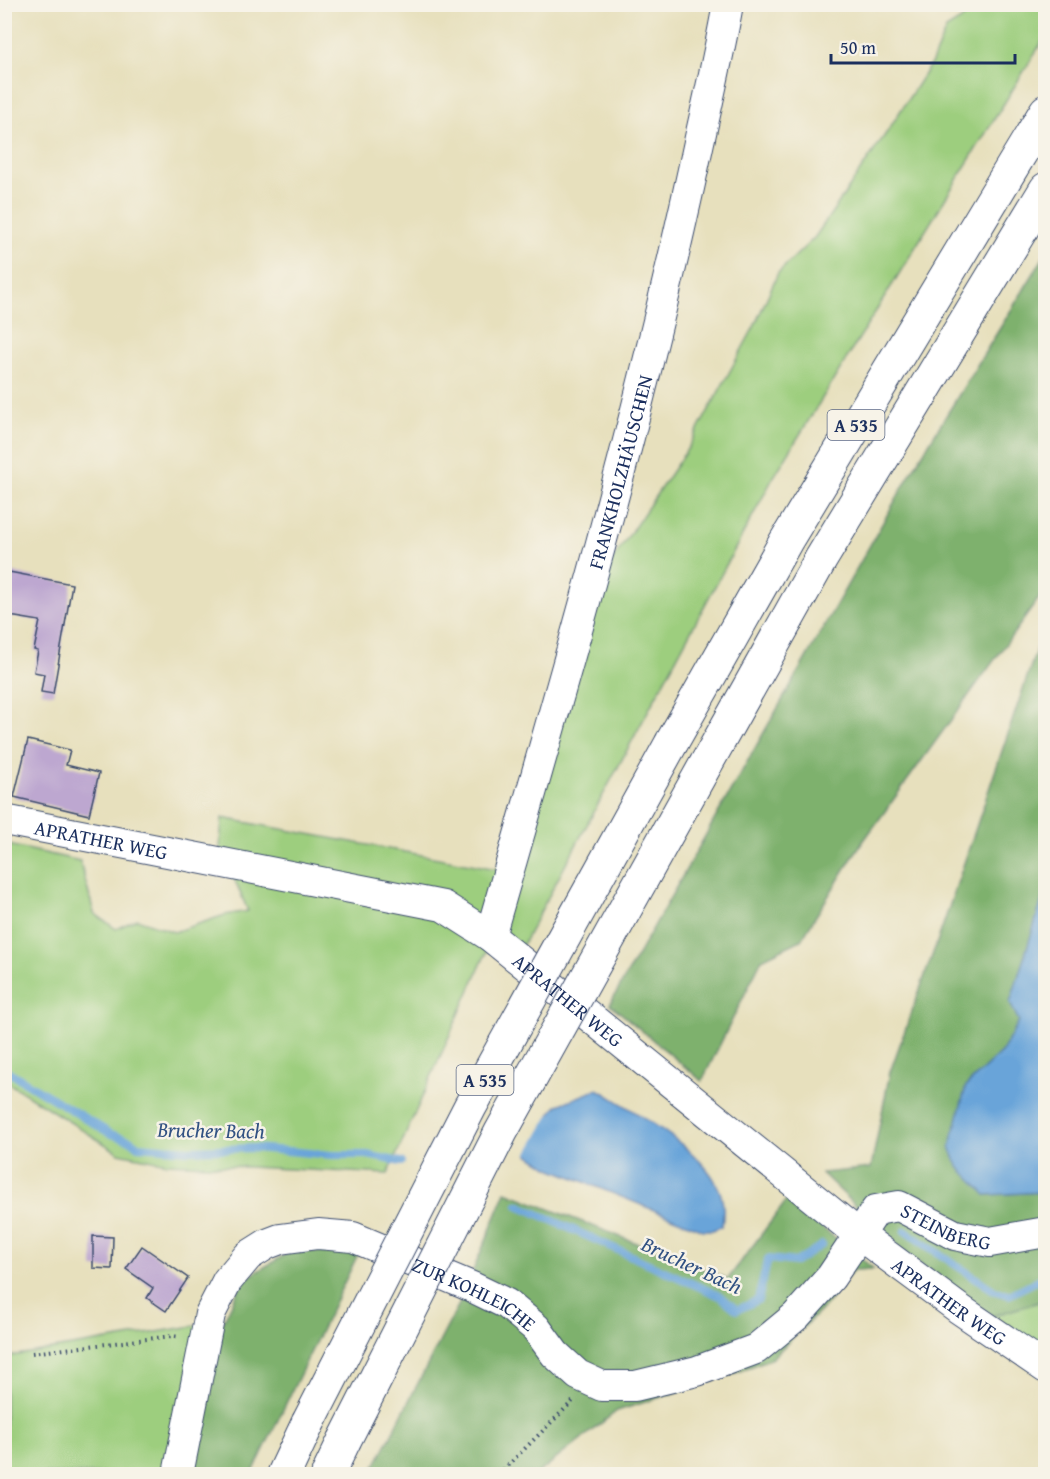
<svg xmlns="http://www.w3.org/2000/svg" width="1050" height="1479" font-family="'Gentium Book Plus',serif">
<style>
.green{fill:#9dce7e;stroke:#5c7e6e;stroke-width:1.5}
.forest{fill:#7eb16d;stroke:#4c7066;stroke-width:1.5}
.water{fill:#69a4d9;stroke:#426a9c;stroke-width:1.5}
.pier{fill:#e7e0bd}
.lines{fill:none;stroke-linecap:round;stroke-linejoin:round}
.stream{stroke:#69a4d9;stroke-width:8}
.building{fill:#bda7d0}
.minor-casing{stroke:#3a4a6c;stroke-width:32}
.highway-casing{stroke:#3a4a6c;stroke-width:35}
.path{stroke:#3a4a6c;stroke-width:4;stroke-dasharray:1.5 4.5;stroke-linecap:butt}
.minor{stroke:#fff;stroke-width:30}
.highway{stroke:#fff;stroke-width:33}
.highway-bridge-casing{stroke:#3a4a6c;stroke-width:35;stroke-linecap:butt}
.highway-bridge{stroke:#fff;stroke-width:33}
.labels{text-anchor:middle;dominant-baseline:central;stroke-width:5;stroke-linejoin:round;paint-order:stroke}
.shield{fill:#f7f3e8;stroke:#5d6a87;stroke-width:1.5}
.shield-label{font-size:18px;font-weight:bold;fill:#1b2f5e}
.street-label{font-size:20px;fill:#1b2f5e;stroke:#f7f3e8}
.water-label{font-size:21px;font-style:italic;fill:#325283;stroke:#f7f3e8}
</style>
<rect width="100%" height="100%" fill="#f7f3e8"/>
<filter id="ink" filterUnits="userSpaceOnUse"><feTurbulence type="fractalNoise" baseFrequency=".0167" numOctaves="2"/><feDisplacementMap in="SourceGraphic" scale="12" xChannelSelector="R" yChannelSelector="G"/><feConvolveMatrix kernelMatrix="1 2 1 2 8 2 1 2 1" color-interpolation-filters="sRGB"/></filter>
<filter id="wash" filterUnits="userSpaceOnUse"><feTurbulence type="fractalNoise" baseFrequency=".008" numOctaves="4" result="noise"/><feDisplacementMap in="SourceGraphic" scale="24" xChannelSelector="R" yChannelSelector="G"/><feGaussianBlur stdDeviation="1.35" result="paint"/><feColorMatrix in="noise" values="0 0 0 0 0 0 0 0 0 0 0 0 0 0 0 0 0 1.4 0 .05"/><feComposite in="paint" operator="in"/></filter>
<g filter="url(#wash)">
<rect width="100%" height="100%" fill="#e7e0bd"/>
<path class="green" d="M977,5h68v32l-272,441 -251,468 -35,5 -99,223 -221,-11 -48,-10 -114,-72 -1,-237 76,17 14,52 22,16 21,-10 37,13 51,-17 23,-4 -28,-65 2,-28 275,51 99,-285 92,-136 66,-121 24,-54 37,-36 72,-105 45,-70 14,-33 15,-9z
M1045,1300v57l-53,-41z
M200,1325l-30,145 -8,4h-157v-117z"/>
<path class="forest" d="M1045,255v335l-188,260 -56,90 -39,19 -60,122 -92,-77 302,-533z
M1045,624v267l-35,112 9,18 -17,31 -36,34 20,109 59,-3v108l-53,16 -85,-61 -85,-82 49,-5 19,-96 51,-141z
M506,1192l222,87 59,-79 87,69 -21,1 -26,34 -55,54 -42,17 -113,36 -80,63h-166l88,-170z
M291,1251l68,1 -107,222h-66l28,-133 29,-61z"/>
<path class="water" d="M1045,891l1,173 -6,11 5,4v113l-59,3 -28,-29 -8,-19 16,-61 36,-34 17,-31 -9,-18z
M598,1089c35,22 102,59 119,96 7,13 7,26 5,41l-9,4h-10l-153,-62 -24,-15 19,-34 13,-14z"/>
<path class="pier" d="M556,1103l-30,53 -3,-2 -2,-11z"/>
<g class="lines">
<path class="stream" d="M4,1069l107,65 19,6 8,6 51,4 65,-2 78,7h35l34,7
M518,1205l202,91 17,14 21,-10 10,-41 28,3 26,-17
M905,1231l90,60 14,4 37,-19"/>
</g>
<g id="blocks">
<path class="building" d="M4,571l68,13 -19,110 -12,-2 3,-18 -10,-2 4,-21 -4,-1 6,-29 -36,-6z
M28,740l42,10 -4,15 33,8 -10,42 -75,-18z
M93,1236l20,1 -1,32 -19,-1z
M142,1246l46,32 -22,33 -19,-13 6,-10 -27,-19z"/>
</g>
</g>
<g filter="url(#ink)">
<use href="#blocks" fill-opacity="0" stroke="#3a4a6c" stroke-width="1.5"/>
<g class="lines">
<g class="minor-casing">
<g id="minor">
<path id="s1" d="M4,820l439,86 47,30 368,298 100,74 88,60"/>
<path id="s2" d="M490,936c76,-263 152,-526 209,-794 10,-46 21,-92 29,-138"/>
<path id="s3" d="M178,1474l32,-160 17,-33 21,-25 19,-12 13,-5 38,-5 35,3 119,50 35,17 29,24 19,26 23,21 24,11h33l62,-15 59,-22 40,-33 35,-39 45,-67 23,-4 56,29 35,7 56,-10"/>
</g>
</g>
<g class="highway-casing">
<path id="highway" d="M672,742l114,-201 260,-430
M706,764l115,-205 225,-370
M284,1474l24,-51
M328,1474l16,-33"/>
</g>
<path class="path" d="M32,1353l140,-17 8,1
M499,1474l74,-73"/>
<use href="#minor" class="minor"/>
<use href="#highway" class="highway"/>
<g class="highway-bridge-casing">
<path id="highway-bridge" d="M308,1423l162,-316 202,-365
M344,1441l157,-309 205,-368"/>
</g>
<use href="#highway-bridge" class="highway-bridge"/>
</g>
</g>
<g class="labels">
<g class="shield">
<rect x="827.5" y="410" width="57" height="30" rx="4.5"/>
<rect x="456.5" y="1065" width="57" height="30" rx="4.5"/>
</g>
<g class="shield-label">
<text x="856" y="425">A 535</text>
<text x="485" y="1080">A 535</text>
</g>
<g class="street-label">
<text stroke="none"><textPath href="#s2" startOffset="482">FRANKHOLZHÄUSCHEN</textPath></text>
<text stroke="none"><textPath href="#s1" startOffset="99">APRATHER WEG</textPath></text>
<text stroke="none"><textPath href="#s1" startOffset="604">APRATHER WEG</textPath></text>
<text stroke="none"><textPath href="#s3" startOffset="1058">STEINBERG</textPath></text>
<text stroke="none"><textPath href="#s3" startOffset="477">ZUR KOHLEICHE</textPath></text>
<text stroke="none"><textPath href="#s1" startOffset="1090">APRATHER WEG</textPath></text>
</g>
<g class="water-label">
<text transform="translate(211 1130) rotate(1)">Brucher Bach</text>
<text transform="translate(692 1265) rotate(25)">Brucher Bach</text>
</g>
</g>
<rect width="1050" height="1479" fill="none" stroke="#f7f3e8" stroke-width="24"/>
<path d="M831 54v9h184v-9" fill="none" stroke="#1b2f5e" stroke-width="3"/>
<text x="840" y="54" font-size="18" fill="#1b2f5e" stroke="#f7f3e8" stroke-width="4.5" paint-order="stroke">50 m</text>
</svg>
